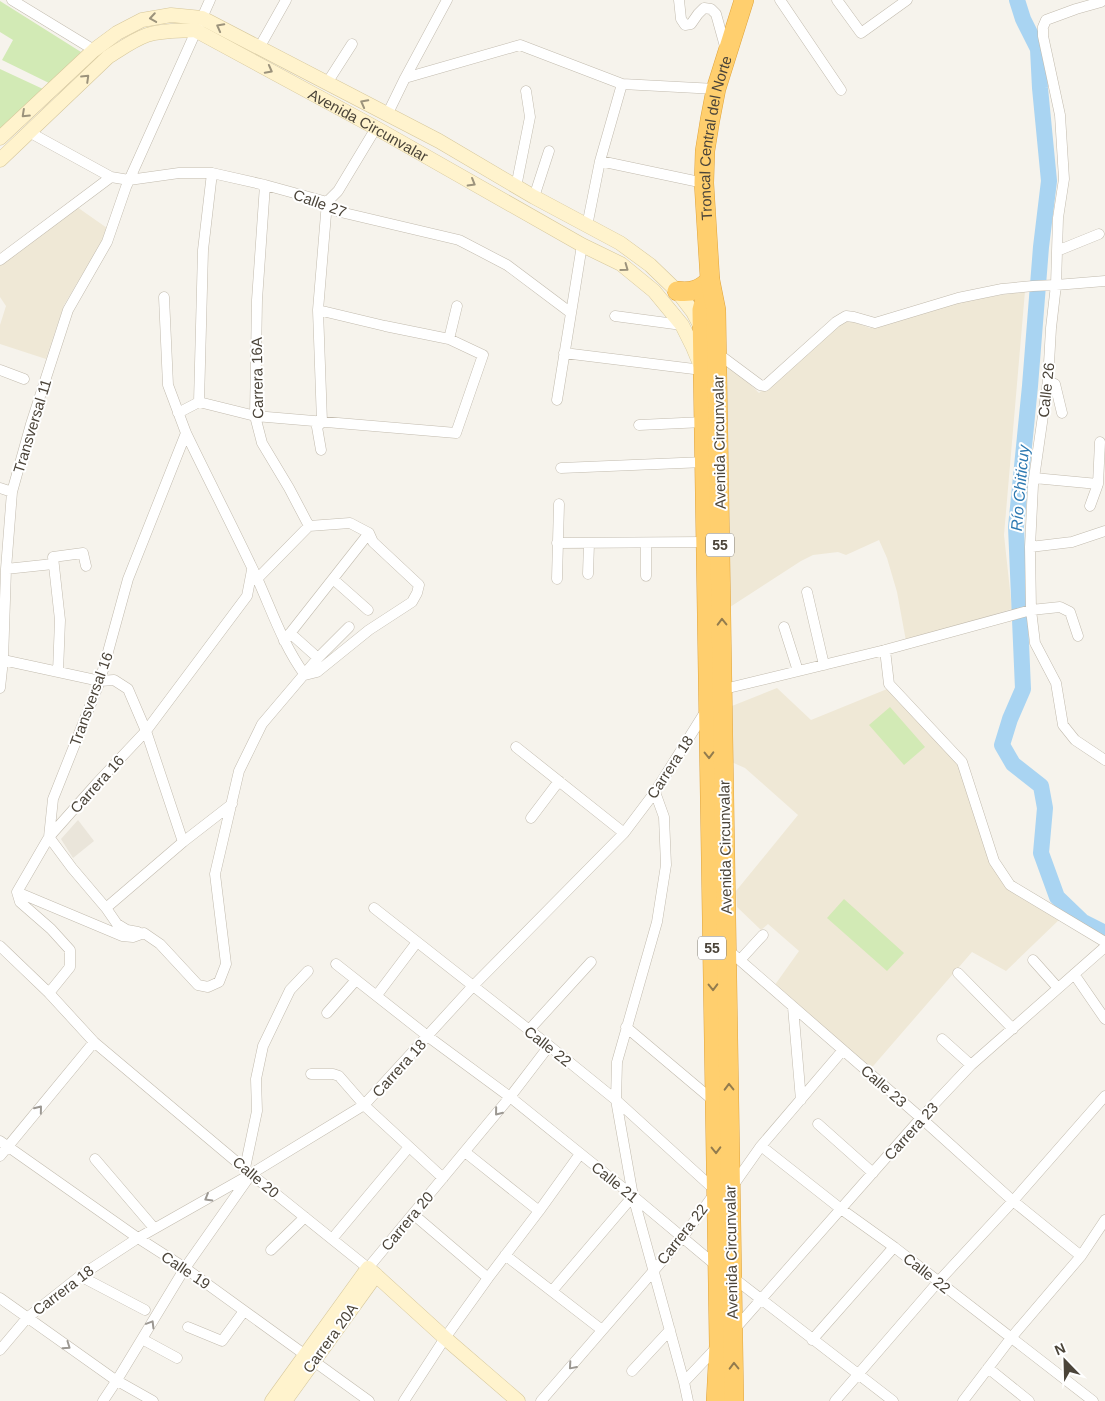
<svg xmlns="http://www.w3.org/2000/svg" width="1105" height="1401" font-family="Helvetica,sans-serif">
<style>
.residential{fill:#eae5da}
.education{fill:#efe8d6}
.green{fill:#d2eab5}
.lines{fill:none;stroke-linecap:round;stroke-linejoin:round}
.river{stroke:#a9d4f2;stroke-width:16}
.street-casing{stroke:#c2bbae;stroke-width:11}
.secondary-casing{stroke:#d6c79b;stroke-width:15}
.highway-casing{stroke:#e0a43c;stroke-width:20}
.street{stroke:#fff;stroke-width:10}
.secondary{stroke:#fff3cd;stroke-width:14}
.highway{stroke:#ffcf6e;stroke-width:19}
.oneway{stroke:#9c937c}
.oneway2{stroke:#937c4e}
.oneway3{stroke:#9c9892}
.labels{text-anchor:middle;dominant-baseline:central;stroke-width:4;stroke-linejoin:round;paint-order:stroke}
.shield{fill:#fff;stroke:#817c74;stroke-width:1}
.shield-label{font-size:14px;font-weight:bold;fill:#4b4439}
.street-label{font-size:15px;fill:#4b4439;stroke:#fff}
.water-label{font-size:16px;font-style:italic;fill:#2e7ab2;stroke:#fff}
</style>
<rect width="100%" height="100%" fill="#f6f3ec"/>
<path class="residential" d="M78,820l16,21 -21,17 -12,-19z"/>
<path class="education" d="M77,207l30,21 -6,15 -37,62 -18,54 -46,-15v-19l6,-19 -6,-9v-33z
M1025,291l-21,244 8,74 -106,32 -9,-49 -10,-34 -8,-18 -33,15 -8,-3 -25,3 -12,6 -71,46 -3,-246 32,32 84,-75 27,10 64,-22z
M892,687l68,73 36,104 17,24 49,29 -56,54 -34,-19 -104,120 -96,-83 27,-38 -31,-27 -7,6 -24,-23 -1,-16 62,-76 -53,-47 -18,-8 5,-54 45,-18 34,32z"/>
<path class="green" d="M0,1l81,51 -30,32 -49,-24 11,-20 -13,-8z
M0,69l43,20 -43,41z
M890,707l35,40 -21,18 -35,-40z
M844,899l60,54 -17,18 -60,-53z"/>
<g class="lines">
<path class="river" d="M1017,0l6,19 15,30 2,39 9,93 -8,66 -11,139 -14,141 7,162 -13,30 -8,26 11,19 28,22 4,22 -4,45 16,44 26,25 22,11"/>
<g class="street-casing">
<path id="street" d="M12,0l82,50
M679,0l2,19 4,6 6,-1 7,-10 6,-6 7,1 5,5 10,36
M780,0l61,90
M837,0l24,33 46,-33
M1103,0l-2,2 -25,7 -30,11 -3,7v9l17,79 4,64 -6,39 -2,67 -5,43 -3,53 -15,104 -3,62 1,63 4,33 21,40 7,42 12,15 30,20
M259,48l27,-48
M405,78l115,-33 102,39 94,5
M327,83l25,-39
M387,115l18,-37 42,-78
M29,132l82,45 18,3 50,-7h33l53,12 62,17 9,9 123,29 48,25 64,48
M600,161l104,22
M265,185l-8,115 -2,116 7,27 27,45 20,38 41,-3 19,10
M516,187l14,-70 -4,-26
M534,197l15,-46
M587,226l13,-65 22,-77
M1057,251l42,-17
M0,260l111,-83
M164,297l4,88 18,48c23,48 48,96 71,145 15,33 26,67 48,97l12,-3 52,-42 43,-28 5,-9 2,-8 -46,-43 -4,-9
M615,316l67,9
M449,339l8,-33
M564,353l138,17
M717,353l43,32 5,1 71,-64 10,-6 8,1 21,6 83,-25 44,-9 31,-3 23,-1 49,-4
M0,370l24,9
M1048,381l7,3 7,29
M557,400l25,-155
M199,402l56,14 201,17 27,-78 -34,-16 -64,-13 -67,-16
M199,402l4,-152 9,-77
M178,413l21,-11
M639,425l65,-3
M321,450l-4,-23 5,-5 -4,-112 9,-108 11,-11 38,-63
M561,468l144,-6
M1034,478l64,6
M0,488l12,4
M1090,506l8,-22 2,-42
M557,543l149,-1
M646,543v33
M1030,547l42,-5 33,-11
M6,569l47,-5
M588,574l1,-31
M257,579l52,-53
M333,579l35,31
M557,579l2,-75
M807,592l17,73
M784,627l14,44
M290,633l28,25
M284,641l85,-108
M885,650l4,34 73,78 32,99 16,24 95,57
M3,660l97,21 14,-1 14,9 18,42 37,111
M58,672l2,-52 -7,-63 30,-4 3,13
M0,688l3,-28 3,-91 6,-77 19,-68 37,-114 39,-68 19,-55 84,-187
M720,690l165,-40 146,-40 29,-3 10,5 8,24
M516,747l108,86
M655,792l9,25 2,48 -9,57 -40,140 -1,38 17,96 51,186 4,19
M531,818l28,-37
M17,892l105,44 11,1 11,-4 16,11 38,41 10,2 11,-5 7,-18 -11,-90 24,-103 23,-47 56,-66 31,-31
M106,908l77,-66 49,-38
M374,908l173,136 69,56 100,91
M138,932l-11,-2 -10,-6 -11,-16 -34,-40 -23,-31 4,-38 47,-118 28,-102 58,-146
M0,946l49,47 45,49 157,132 117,94 142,-171 39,-51
M727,949l194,169 92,83 68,55
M740,960l23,-25
M1033,960l25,28
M336,964l94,74 80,59 123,99 86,72
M958,973l55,56
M1074,974l31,45
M49,993l21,-26v-17l-19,-21 -31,-27 -3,-10 32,-55 48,-54 49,-52 101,-135 5,-26
M377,995l40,-53
M793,1007l8,93
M327,1013l29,-33
M626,1027l89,75
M529,1030l62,-68
M942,1039l29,26
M311,1074h22l6,2 27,31 77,71
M818,1124l55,49
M0,1141l135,95 50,32 184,133
M761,1146l80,63 53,38 199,154
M465,1152l74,59
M0,1156l94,-114
M95,1159l59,69
M245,1168l12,-57 -1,-32 7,-33 27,-56 18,-19
M732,1187l29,-41 82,-96
M413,1214l75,64
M332,1239l77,-92
M271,1250l34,-33
M505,1255l97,75
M80,1276l65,34
M731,1276l162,125
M552,1291l81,-95
M0,1298l114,81 39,22
M188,1327l34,14 22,-30
M734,1330l187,-212 50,-53 134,-118
M142,1339l35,19
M812,1340l82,-93
M0,1350l27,-32 53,-42 58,-38 113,-64 113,-69 109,-119 151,-153 31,-41 52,-83
M988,1368l41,33
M632,1371l38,-41
M684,1382l34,-36
M103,1401l14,-21 68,-112 64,-91
M404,1401l41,-63 43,-60 51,-67 41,-57
M541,1401l141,-163 33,-45
M835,1401l103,-119 75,-81 92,-105
M963,1401l48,-63 70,-82 24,-36"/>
</g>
<g class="secondary-casing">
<g id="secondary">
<path d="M0,138l94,-88 23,-17 25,-13 29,-5 31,3 237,123 95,56 86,46 30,22 27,26 16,21 9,17"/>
<path id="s1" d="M0,160l108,-103c13,-8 25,-17 39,-22 15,-5 33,-4 48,-5l181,98 206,117 39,19 33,27 28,34 11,22 7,17"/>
<path d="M272,1401l96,-133 77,70 73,63"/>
<path d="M285,1401l91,-126"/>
</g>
</g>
<g class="highway-casing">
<g id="highway">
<path d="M709,284l-7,26 17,1035 -3,56"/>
<path d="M677,291c14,2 23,-1 33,-11"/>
<path id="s2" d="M734,1401l-18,-1091 -6,-30 -6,-97 1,-32 5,-31 6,-31 28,-89"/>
</g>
</g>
<use href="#street" class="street"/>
<use href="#secondary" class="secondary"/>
<use href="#highway" class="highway"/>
</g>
<defs><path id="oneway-chevron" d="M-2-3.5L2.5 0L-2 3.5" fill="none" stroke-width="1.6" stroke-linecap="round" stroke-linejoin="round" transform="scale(1.25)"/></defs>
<g class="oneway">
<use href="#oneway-chevron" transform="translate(153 18) rotate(171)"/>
<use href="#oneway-chevron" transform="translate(220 27) rotate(-152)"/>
<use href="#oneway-chevron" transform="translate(269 70) rotate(28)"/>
<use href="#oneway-chevron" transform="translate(86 78) rotate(-44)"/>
<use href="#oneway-chevron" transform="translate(364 103) rotate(-152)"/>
<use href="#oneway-chevron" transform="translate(25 114) rotate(137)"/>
<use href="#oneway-chevron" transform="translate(472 183) rotate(30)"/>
<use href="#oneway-chevron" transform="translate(625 268) rotate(36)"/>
</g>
<g class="oneway2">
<use href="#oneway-chevron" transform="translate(722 622) rotate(-91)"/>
<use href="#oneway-chevron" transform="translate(709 755) rotate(89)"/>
<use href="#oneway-chevron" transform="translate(713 987) rotate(89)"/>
<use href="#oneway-chevron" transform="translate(729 1087) rotate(-91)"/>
<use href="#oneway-chevron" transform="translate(716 1150) rotate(89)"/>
<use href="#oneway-chevron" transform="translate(734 1366) rotate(-91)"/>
</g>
<g class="oneway3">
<use href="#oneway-chevron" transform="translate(39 1109) rotate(-51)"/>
<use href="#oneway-chevron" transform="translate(498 1112) rotate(129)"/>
<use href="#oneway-chevron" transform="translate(208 1198) rotate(150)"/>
<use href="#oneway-chevron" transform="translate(151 1324) rotate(-59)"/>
<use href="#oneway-chevron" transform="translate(67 1346) rotate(35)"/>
<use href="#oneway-chevron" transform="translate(572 1366) rotate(131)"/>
</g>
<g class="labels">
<g class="shield">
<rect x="706" y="533.5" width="28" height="23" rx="4"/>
<rect x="698" y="936.5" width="28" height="23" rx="4"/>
</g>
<g class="shield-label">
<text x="720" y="545">55</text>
<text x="712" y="948">55</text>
</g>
<g class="street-label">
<text stroke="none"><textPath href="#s1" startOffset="440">Avenida Circunvalar</textPath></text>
<text stroke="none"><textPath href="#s2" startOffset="1265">Troncal Central del Norte</textPath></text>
<text transform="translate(320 203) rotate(20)">Calle 27</text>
<text transform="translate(257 378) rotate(-91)">Carrera 16A</text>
<text transform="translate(1046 390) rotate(-84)">Calle 26</text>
<text transform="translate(32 426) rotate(-73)">Transversal 11</text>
<text transform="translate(719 442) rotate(-91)">Avenida Circunvalar</text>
<text transform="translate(91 699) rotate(-70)">Transversal 16</text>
<text transform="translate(670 767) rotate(-57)">Carrera 18</text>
<text transform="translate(97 784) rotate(-48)">Carrera 16</text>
<text transform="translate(725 847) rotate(-91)">Avenida Circunvalar</text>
<text transform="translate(548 1046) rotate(38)">Calle 22</text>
<text transform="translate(399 1068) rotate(-48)">Carrera 18</text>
<text transform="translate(884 1086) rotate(41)">Calle 23</text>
<text transform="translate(911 1131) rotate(-48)">Carrera 23</text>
<text transform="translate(256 1177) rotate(40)">Calle 20</text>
<text transform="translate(615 1182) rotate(39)">Calle 21</text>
<text transform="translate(407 1221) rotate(-50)">Carrera 20</text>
<text transform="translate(682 1234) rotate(-52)">Carrera 22</text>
<text transform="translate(731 1252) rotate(-91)">Avenida Circunvalar</text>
<text transform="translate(186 1270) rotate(34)">Calle 19</text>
<text transform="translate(927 1273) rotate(38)">Calle 22</text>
<text transform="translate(63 1290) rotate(-37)">Carrera 18</text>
<text transform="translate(330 1338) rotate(-54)">Carrera 20A</text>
</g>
<g class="water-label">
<text transform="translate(1020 488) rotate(-85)">Río Chiticuy</text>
</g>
</g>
<g transform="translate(1065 1361) rotate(337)" stroke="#ffffff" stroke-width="4" paint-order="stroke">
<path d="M0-4L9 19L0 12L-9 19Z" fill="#4b4439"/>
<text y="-8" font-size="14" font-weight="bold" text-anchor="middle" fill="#4b4439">N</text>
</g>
</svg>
